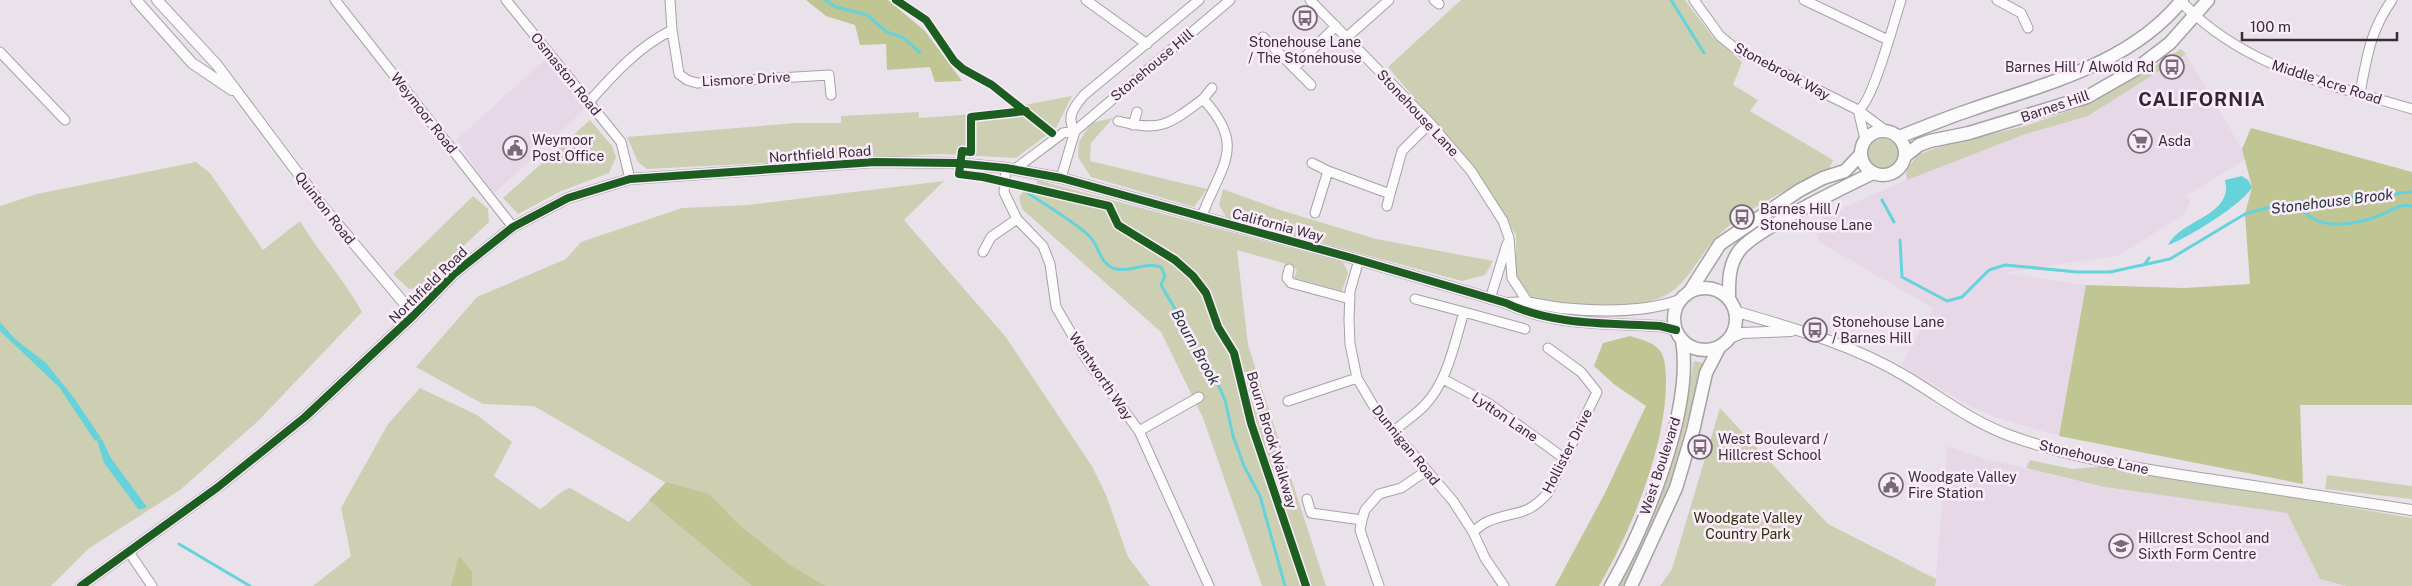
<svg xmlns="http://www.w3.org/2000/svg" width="2412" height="586" font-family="'Public Sans',sans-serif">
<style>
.built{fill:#e7d8e7}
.green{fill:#cccfb2}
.forest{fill:#c0c594}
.water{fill:#66d3db}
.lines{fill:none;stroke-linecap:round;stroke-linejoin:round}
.stream{stroke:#66d3db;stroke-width:3}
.minor-casing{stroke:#a6a1a6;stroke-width:11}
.tertiary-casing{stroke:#a6a1a6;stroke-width:12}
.secondary-casing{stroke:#a6a1a6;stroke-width:15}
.minor{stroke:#fcfbfc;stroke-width:9}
.tertiary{stroke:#fcfbfc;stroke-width:10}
.secondary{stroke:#fcfbfc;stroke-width:12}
.cycleway-casing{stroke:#fcebfb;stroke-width:11}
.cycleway{stroke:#1b5e20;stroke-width:8}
.labels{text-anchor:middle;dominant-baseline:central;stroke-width:5;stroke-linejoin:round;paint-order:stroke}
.poi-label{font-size:14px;fill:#352f35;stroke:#fcebfb;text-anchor:start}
.street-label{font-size:14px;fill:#352f35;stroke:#fcebfb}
.park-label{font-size:14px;fill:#2a3006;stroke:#fcebfb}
.water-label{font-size:15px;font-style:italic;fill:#213a3b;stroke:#fcebfb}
.district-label{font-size:19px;font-weight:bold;letter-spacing:1px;fill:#332732;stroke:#fcebfb}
</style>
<rect width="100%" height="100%" fill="#eae2ea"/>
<path class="built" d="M2186,54l56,95 3,11 -58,35 3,7 -6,12 -64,41 -116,18 82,12 -27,151 -65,-19 -26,-12 -67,-40 32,-57 -114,-66 -5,-17 9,-8 96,-43 121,-45 48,-13z
M547,58l40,49 -92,86 -9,-10 -30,-43z
M1947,446l35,12 123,29 182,26 33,66 26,7h-411z"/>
<path class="green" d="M1461,0h224l28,37 29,25 -9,23 25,15 -8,11 83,49 -4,10c-36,17 -79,35 -108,63 -18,16 -28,41 -46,56 -29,25 -106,17 -142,10l-17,-23v-41l-43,-68 -85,-100z
M2181,49l5,5 -98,62 -65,19 -116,45 -1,-8 11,-17 25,-9 83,-20 53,-18 67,-36z
M1072,96l-16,32 -40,30 -76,-4 -293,15 -9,-7 -11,-25 169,-14h45v-7l78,-4v6l58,-4z
M1113,118l-22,25 -1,18 117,28 -13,18 -103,-30 -13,-20 1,-15 12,-19z
M590,120l22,26 4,11 -7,16 -48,18 -43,23 -15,-16z
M1867 155a16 16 0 1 1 32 0a16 16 0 1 1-32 0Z
M196,162l14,11 53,77 37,-29c19,32 44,58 62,91l-104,109 -78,69 -92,59 -37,37h-51v-380l37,-12z
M1037,180l306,82 5,11 -6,18 -48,-13 3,-9 -14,-6 -46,-13 11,95 78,241h-64l-59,-168 -42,-86 -139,-123 -3,-12 5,-6 12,-1z
M944,181l-40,39 101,116 51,76 37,56 13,27 22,62 22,29h-837l38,-30 -10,-48 47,-84 32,-36 57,27 35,27 -18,34 46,33c11,-6 18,-18 30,-21l59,34 37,-39 -132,-77 -51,-2 -67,-37 61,-70 89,-38 15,-17 101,-34 66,-3z
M1223,189l57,21 96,29 117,22 -8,14 -23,6 -236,-64 -7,-12z
M473,196l15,13 1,13 -70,66 -10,1 -16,-15z
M1694,361l9,2 -31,115 -45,108h-11l47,-105 25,-88z
M1720,408l108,116 108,55 -1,7h-275l12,-17z
M2030,460l42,9 35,-3 305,52v68h-66l-26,-7 -33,-66 -182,-26 -79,-19z
M2327,475l85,11v13l-87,-10z"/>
<path class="forest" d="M806,0h82l37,31 37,50 -27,1 -5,-15 -43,3 -1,-26 -26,1 -5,-20 -29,-9z
M2251,128l161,44v233h-112l3,79 -244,-48 27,-151 98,3 66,-4 -5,-70 7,-27 -10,-38z
M1630,336c11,4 26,6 32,18 4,9 4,21 4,30 -1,65 -35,147 -67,202h-44l49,-91 42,-89 -31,-21 -21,-19 9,-23z
M666,482l43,12 29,30 52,41 35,21h-73l-103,-86z
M459,556l13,16v14h-21z"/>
<path class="water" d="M2242,176l6,4 4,7c-6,15 -67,53 -84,58 13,-26 66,-29 57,-65z
M0,322l15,17 31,24 28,35 27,40 -6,3 -36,-54 -59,-56z
M102,439l9,19 36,49 -8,3 -35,-47 -7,-23z"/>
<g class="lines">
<path class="stream" d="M825,0l11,7 31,8 20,17 17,6 16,15
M1671,0l33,53
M1028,193c17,12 49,30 63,45 8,9 9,25 22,30 16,6 31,-7 48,-1l4,9 -4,9 17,29 7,18 25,35 15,33 8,36 11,30 16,30 25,90
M1882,200l12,22
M2297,203c4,4 8,11 13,14 20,13 52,6 73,-3 11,-4 16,-11 29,-8
M1900,240l2,37 45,24 15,-4 27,-27 16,-5 72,7h33l60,-13 75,-45 35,-10 132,-12
M2144,265l5,-7
M179,544l71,42"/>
<g class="minor-casing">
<path id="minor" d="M335,0l178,227
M506,0l115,142 9,37
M670,0l2,30
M1086,0l61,44
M1310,0l120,123 41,48 32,50 6,17 3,40 15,23
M1434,0l5,4
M1694,0l26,36 16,13 122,61 27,20
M1804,0l84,40
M1997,0l24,13 7,15
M2196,16c62,55 139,70 216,93
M1263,37l48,48
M1347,37l42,-37
M0,52l65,68
M1294,68l42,-42
M2360,93c7,-36 10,-62 32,-93
M1203,99l9,-11
M589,102c25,-28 49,-55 83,-72l7,44 8,6 10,3 132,-8 2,20
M1858,110c14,-5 37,-92 43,-110
M1858,110l7,29
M1118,121c43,11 50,4 85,-22 45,48 17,67 -1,117
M1133,125l4,-13
M1075,131c-10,-14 0,-25 9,-36l115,-95
M1312,163l16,8 62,23 12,-43 28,-28
M1006,168l-2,24 13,27 26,27 7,18 6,43 29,50 54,74 70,155
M1015,169l48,-36 12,-2 155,-131
M1061,178l14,-47
M1387,206l3,-12
M1315,213l13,-42
M983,252l8,-15 26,-18
M1359,260l-9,31 -1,29 1,24 7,34 20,34 76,89 20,31 12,26 19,28
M1289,269l-2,9 4,5 59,16
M1490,299l17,-55
M1464,312l61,17
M1443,379l45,24 77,56
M1288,401l69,-23
M1139,431l60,-34
M1394,431c10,-9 21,-16 30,-25 24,-25 30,-62 40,-94l-49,-13
M1307,499l4,14 51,7 3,-10 14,-16 22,-6 25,-17
M1362,520l-2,10 19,56
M1473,532c5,-4 10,-9 16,-11 27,-11 36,-3 59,-28l49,-101 -16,-20 -33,-24
M129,552l23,34"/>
</g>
<g class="tertiary-casing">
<path id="tertiary" d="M136,0l56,63 40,27
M157,0l60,65 107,143 90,107
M2179,0l17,16
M1507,303c23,-2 32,2 54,5 39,4 82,5 119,-8
M1734,311c59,17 120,34 173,66 35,21 65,45 104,59 65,23 135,34 203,44 66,10 132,20 198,30
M1728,339l14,-6 49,-2
M81,586l137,-99 87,-70 109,-102 41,-42 58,-46 55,-29 62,-19 245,-17 80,1 51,5 55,10 298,82 147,43c48,23 103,20 154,23l16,4"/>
</g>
<g class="secondary-casing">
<path id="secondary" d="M1861 153a22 22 0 1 1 44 0a22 22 0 1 1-44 0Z
M1899,137c23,-9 47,-19 71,-27 74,-26 161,-46 212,-110
M1905,156l14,-11 11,-4 39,-8 118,-36 49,-28 34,-26 38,-43
M1674 319a31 31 0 1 1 62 0a31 31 0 1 1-62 0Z
M1690,291l30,-47 80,-54 23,-12 22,-7 16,-17
M1729,299c0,-17 -1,-33 10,-48 14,-20 107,-65 134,-78
M1611,586c34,-59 83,-178 71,-246
M1631,586l45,-98 17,-57 13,-58 14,-27"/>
</g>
<use href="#minor" class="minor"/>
<use href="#tertiary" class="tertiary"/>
<use href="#secondary" class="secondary"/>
<g class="cycleway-casing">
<path id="cycleway" d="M896,0l30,20 28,41 9,8 29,16 60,48
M1026,111l-55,6v35l-9,-1 -3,23 24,3 126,29 9,19 57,35 18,16 13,17 12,34 16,26 17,70 55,163
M81,586l137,-99 87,-70 109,-102 41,-42 58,-46 55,-29 62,-19 245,-17 80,1 51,5 55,10 298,82 147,43c48,23 103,20 154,23l16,4"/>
</g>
<use href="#cycleway" class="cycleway"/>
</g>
<defs>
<g id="bus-ring" transform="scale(1.25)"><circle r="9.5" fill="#fcebfb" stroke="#746e74" stroke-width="1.5"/><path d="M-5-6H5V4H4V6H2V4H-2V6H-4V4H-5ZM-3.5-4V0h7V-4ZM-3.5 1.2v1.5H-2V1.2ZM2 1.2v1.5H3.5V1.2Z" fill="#746e74"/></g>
<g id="supermarket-ring" transform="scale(1.25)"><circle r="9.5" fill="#fcebfb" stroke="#746e74" stroke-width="1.5"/><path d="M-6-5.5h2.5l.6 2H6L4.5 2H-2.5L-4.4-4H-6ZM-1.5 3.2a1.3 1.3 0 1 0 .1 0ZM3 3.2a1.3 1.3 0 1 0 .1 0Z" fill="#746e74"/></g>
<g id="civic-ring" transform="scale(1.25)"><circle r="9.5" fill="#fcebfb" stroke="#746e74" stroke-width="1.5"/><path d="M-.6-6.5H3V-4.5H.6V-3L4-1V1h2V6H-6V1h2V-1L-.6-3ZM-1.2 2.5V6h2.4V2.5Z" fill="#746e74"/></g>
<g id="school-ring" transform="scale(1.25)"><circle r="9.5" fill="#fcebfb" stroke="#746e74" stroke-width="1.5"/><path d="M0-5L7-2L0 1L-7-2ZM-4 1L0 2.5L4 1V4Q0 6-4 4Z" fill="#746e74"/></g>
</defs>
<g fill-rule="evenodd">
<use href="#bus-ring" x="1305" y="18"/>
<use href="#bus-ring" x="2172" y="67"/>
<use href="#supermarket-ring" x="2140" y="141"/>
<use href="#civic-ring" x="515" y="148"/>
<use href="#bus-ring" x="1742" y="217"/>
<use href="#bus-ring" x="1815" y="330"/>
<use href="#bus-ring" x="1700" y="447"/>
<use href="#civic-ring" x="1891" y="485"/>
<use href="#school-ring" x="2121" y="546"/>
</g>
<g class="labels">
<g class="poi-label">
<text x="1305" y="42" text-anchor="middle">Stonehouse Lane<tspan x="1305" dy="16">/ The Stonehouse</tspan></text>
<text x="2154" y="67" text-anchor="end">Barnes Hill / Alwold Rd</text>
<text x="532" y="140">Weymoor<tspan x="532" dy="16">Post Office</tspan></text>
<text x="2158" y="141">Asda</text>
<text x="1760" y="209">Barnes Hill /<tspan x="1760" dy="16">Stonehouse Lane</tspan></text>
<text x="1832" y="322">Stonehouse Lane<tspan x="1832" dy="16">/ Barnes Hill</tspan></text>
<text x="1718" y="439">West Boulevard /<tspan x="1718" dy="16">Hillcrest School</tspan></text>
<text x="1908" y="477">Woodgate Valley<tspan x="1908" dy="16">Fire Station</tspan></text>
<text x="2138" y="538">Hillcrest School and<tspan x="2138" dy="16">Sixth Form Centre</tspan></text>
</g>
<g class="street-label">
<text transform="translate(1152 65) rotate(-40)">Stonehouse Hill</text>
<text transform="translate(1782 71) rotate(28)">Stonebrook Way</text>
<text transform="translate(566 74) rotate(51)">Osmaston Road</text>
<text transform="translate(746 79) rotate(-3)">Lismore Drive</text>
<text transform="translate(2327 82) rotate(18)">Middle Acre Road</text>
<text transform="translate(2055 106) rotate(-19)">Barnes Hill</text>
<text transform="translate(424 113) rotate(52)">Weymoor Road</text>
<text transform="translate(1418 113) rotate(47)">Stonehouse Lane</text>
<text transform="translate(820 154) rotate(-4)">Northfield Road</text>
<text transform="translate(325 208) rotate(52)">Quinton Road</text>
<text transform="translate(1278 225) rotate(15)">California Way</text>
<text transform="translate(428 285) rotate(-44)">Northfield Road</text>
<text transform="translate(1101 376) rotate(56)">Wentworth Way</text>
<text transform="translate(1505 417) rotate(34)">Lytton Lane</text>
<text transform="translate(1272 440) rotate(73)">Bourn Brook Walkway</text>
<text transform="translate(1406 445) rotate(51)">Dunnigan Road</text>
<text transform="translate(1567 451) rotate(-63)">Hollister Drive</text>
<text transform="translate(2094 457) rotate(13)">Stonehouse Lane</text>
<text transform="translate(1660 466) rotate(-72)">West Boulevard</text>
</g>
<g class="park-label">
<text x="1748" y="518">Woodgate Valley<tspan x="1748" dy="16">Country Park</tspan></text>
</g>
<g class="water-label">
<text transform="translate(2332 201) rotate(-7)">Stonehouse Brook</text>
<text transform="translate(1196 347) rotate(61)">Bourn Brook</text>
</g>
<g class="district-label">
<text x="2202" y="99">CALIFORNIA</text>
</g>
</g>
<path d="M2242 32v8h155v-8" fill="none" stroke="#352f35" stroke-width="2.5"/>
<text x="2250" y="32" font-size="15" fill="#352f35" stroke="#fcebfb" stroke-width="4" paint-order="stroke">100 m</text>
</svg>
